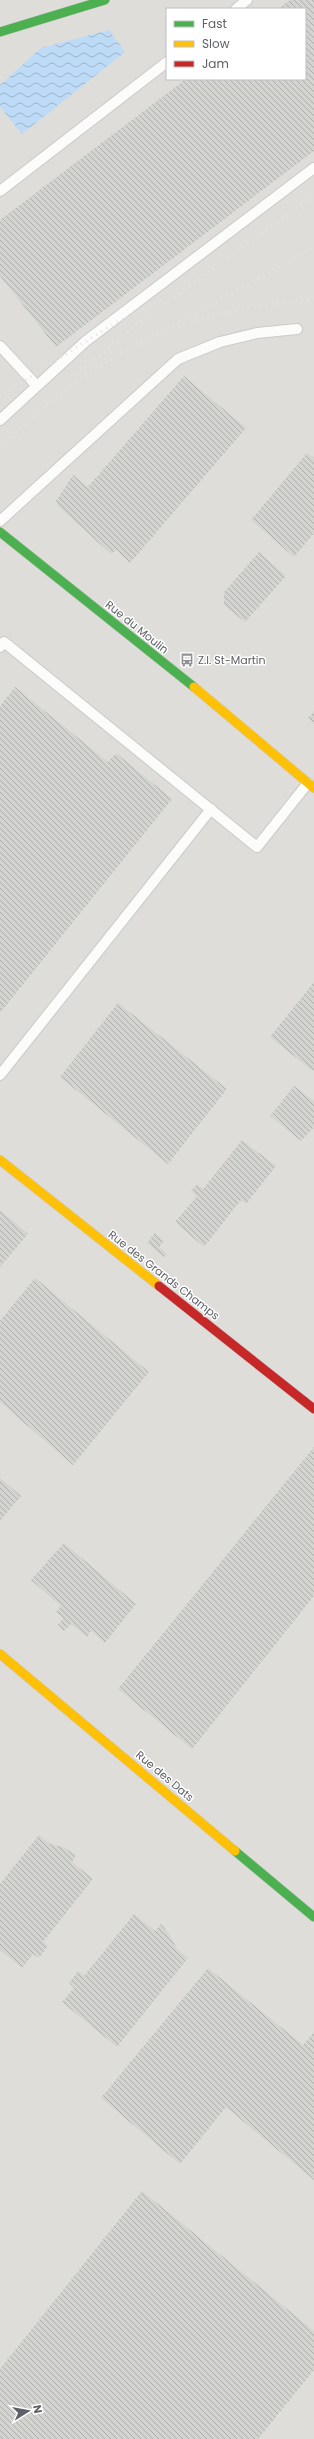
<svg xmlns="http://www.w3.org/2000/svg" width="314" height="2439" font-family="Poppins,sans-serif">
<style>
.industrial{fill:#deddd9;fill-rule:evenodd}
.water{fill:url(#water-waves)}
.building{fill:url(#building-back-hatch)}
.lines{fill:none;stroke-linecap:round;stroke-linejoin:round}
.lane-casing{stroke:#cacaca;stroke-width:12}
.fast-casing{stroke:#c9c9c7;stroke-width:10}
.slow-casing{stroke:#c9c9c7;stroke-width:10}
.jam-casing{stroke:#c9c9c7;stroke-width:10}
.lane{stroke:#fcfcfb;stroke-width:10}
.fast{stroke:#4caf50;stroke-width:9}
.slow{stroke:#ffc107;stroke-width:9}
.jam{stroke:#c62828;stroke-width:9}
.rail{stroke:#e3e3e2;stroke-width:3;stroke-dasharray:1 5;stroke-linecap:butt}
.labels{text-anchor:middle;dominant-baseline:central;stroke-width:3;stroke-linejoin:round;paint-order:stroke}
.street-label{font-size:11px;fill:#5d6065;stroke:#fff}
.poi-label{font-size:11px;fill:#5d6065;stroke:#fff;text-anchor:start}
</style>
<defs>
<pattern id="water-waves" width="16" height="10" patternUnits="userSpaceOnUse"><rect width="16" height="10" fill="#bddbf6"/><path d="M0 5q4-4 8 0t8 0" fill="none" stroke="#9db5cb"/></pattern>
<pattern id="building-back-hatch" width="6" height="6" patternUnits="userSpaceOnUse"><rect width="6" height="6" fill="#d3d3d0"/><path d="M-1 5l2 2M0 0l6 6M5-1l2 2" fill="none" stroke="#aeafac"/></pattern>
</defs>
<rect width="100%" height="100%" fill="#edece7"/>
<path class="industrial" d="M0,0h314v2439h-314zM167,9h138v70h-138z"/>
<path class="water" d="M109,30l16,22 -103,82 -22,-27v-22l41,-37z"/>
<path class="building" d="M290,0h24v151l-258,196 -56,-71v-56l186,-141h119v-70h-27z
M184,376l62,52 -116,135 -14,-13 -5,4 -53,-48 -2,-5 17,-26 15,12z
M307,453l7,5v75l-20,24 -43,-37z
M259,552l27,24 -41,46 -21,-17v-13z
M15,687l93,75 8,-9 56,46 -172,214v-307z
M314,711v13l-6,-6z
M314,982v90l-44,-35z
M118,1003l109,86 -59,75 -108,-87z
M294,1086l20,15v26l-13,14 -31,-25z
M242,1140l34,26 -30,38 -5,-4 -37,47 -29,-25 22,-26 -6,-5 6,-7 6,5z
M0,1210l28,24 -28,33z
M155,1233l9,8 -5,6 8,7 -3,3 -17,-14z
M35,1278l114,94 -76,93 -73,-63v-81z
M314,1447v149l-122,153 -74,-60z
M0,1478l21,18 -21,25z
M64,1543l72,61 -31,39 -14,-12 -4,6 -16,-13 -7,7 -6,-6 5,-7 -7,-6 5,-6 -30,-26z
M39,1835l11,9 13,3 13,8 -4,7 21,17 -50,63 5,4 -9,12 -6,-4 -11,14 -22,-18v-66z
M134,1914l21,17 6,-7 8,10 8,15 11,9 -71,89 -55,-45 12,-14 -5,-5 9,-12 6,5z
M208,1968l95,77 11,-13v148l-88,-73 -46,57 -79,-66z
M142,2191l172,140v39l-56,69h-258v-70z"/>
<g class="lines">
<g class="lane-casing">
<path id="lane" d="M236,9l11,-9
M0,191l167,-129
M0,346l37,40
M0,420l86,-79 228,-173
M0,521l178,-162 42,-17 37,-9 40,-4
M0,647l4,-5 253,205 51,-64
M0,1075l211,-266"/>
</g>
<g class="fast-casing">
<path id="fast" d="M0,32l105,-32
M0,532l194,155
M235,1851l79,66"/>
</g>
<g class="slow-casing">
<path id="slow" d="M194,687l120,101
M0,1160l159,126
M0,1654l235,197"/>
</g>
<g class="jam-casing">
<path id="jam" d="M159,1286l155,123"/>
</g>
<use href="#lane" class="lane"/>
<use href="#fast" class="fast"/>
<use href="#slow" class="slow"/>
<use href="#jam" class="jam"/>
<path class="rail" d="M179,327c43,-17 89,-24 135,-28
M76,375l62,-52 176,-127
M0,396l115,-73 47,-23
M0,451c84,-97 208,-137 314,-205"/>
</g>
<defs>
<g id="bus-bare" transform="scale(1.08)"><path d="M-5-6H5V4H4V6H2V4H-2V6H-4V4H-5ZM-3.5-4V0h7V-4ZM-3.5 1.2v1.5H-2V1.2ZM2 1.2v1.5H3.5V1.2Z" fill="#8f9192" stroke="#fff" stroke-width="2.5" paint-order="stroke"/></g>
</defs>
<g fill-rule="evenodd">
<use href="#bus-bare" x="187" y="660"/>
</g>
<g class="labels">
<g class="street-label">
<text transform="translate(137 627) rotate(39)">Rue du Moulin</text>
<text transform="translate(164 1275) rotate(38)">Rue des Grands Champs</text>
<text transform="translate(165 1776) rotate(40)">Rue des Dats</text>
</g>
<g class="poi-label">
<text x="198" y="660">Z.I. St-Martin</text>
</g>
</g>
<rect x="166" y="8" width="140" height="72" fill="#ffffff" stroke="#bebfc1"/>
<rect x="174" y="21" width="20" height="6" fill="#4caf50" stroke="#bebfc1"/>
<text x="202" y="28" font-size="12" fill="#5d6065">Fast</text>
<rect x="174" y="41" width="20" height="6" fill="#ffc107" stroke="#bebfc1"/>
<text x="202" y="48" font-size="12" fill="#5d6065">Slow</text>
<rect x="174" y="61" width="20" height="6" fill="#c62828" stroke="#bebfc1"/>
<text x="202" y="68" font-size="12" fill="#5d6065">Jam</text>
<g transform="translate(28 2411) rotate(79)" stroke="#ffffff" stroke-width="3" paint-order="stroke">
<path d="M0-3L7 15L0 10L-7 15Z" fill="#5d6065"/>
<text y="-6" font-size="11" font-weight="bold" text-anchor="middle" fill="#5d6065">N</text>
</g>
</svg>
